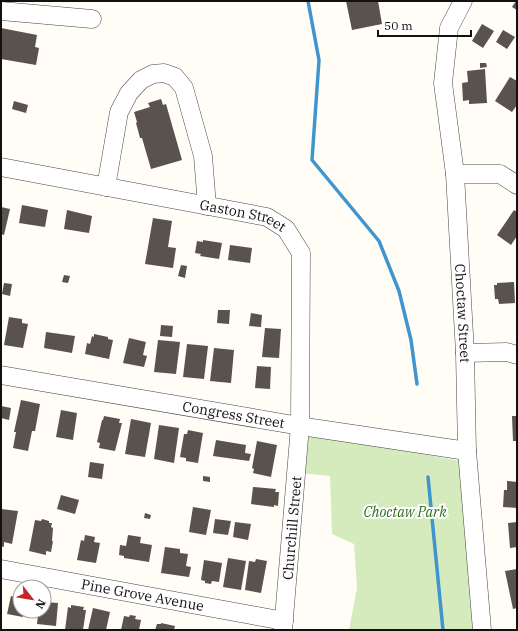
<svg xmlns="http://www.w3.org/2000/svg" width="518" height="631" font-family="'IBM Plex Serif',serif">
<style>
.green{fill:#d5ebbd}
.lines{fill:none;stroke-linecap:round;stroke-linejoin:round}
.stream{stroke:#3f96cf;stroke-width:3.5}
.building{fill:#5a524d}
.minor-casing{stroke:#444;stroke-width:19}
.minor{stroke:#fff;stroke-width:18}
.labels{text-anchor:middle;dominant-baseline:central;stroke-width:4;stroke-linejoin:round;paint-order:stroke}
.street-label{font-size:14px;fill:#111;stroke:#fff}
.park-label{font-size:14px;font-style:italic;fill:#2f6b1f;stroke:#fff}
</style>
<rect width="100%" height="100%" fill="#fffdf5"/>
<path class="green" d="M313,434l148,27 14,169h-126l8,-42 -3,-44 -22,-10 -2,-58 -29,-3 4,-35z"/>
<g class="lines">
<path class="stream" d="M308,1l11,59 -7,100 67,81 20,50 12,49 6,44
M428,477l15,153"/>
</g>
<path class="building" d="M346,1h32l4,23 -30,6z
M516,1h1v9l-5,-3z
M482,24l12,7 -11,17 -11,-7z
M1,28l36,7 -2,12 4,1 -3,17 -35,-6z
M503,30l12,7 -8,12 -11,-7z
M480,63h6l1,4 -7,1z
M485,69l2,34 -18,1v-4l-6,1 -1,-18 6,-1 -1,-11z
M510,77l7,4v24l-5,7 -17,-11z
M161,99l2,6 3,-1 16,56 -31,9 -9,-31h-2l-4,-15 1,-1 -3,-10 16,-5 -2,-4z
M14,101l14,4 -2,8 -14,-4z
M22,205l26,5 -3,17 -26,-4z
M1,207l9,2 -6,26 -3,-1z
M67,210l25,6 -3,17 -25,-4z
M514,210l3,2v24l-6,9 -14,-10z
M153,218l19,3 -4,26 8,1 -3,20 -28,-4z
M203,240l19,3 -3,16 -19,-3 1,-2 -6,-1 2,-12 6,1z
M230,245l22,3 -2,15 -22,-3z
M181,265l6,1 -2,12 -7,-2z
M64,275l6,1 -2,7 -6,-1z
M514,282l1,21 -16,1 -1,-5h-3l-1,-14h3v-2z
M4,283l8,1 -2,12 -8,-2z
M218,310h12l-1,14 -12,-1z
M251,313l11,2 -1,12 -12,-1z
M9,317l13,2v4l6,1 -5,24 -19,-3z
M161,325l12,1 -1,11 -12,-1z
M265,328l16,1 -2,29 -17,-1z
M46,332l29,4 -3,17 -28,-5z
M94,334l14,3v2l5,1 -4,19 -24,-5 2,-11 3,1 2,-8 2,1z
M129,338l17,4 -3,13 4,1 -3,11 -21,-4z
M158,340l22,2 -4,32 -22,-2z
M187,344l21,2 -4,33 -21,-2z
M214,348l20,2 -3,33 -21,-2z
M257,366l14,1 -1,22 -15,-1z
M21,400l19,4 -5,27h-3l-4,20 -15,-3 3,-16h-2z
M1,406l10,2 -2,12 -8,-2z
M61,410l16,3 -4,27 -17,-3z
M104,416l16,3 -1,4h3l-7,28 -16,-3 1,-5 -3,-1 5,-22h1z
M512,416h5v25h-4z
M131,419l20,4 -6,34 -20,-3z
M159,425l20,3 -5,35 -20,-4z
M188,430l15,3 -5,30 -12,-2v-3l-6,-1 4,-23h3z
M216,440l30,5 -1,8 6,1 -2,7 -36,-5z
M257,441l20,4 -6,32 -18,-4 1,-4 -2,-1z
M90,462l14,2 -2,15 -14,-2z
M203,476l7,1v5l-7,-1z
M507,481l10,1v26l-14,-1 1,-17h3z
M253,487l23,2 -1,3h4l-1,14 -4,-1v2l-23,-3z
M61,495l18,5 -4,14 -18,-5z
M193,507l18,3 -5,25 -17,-3z
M1,509l17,2 -6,33 -8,-2v5l-3,-1z
M145,513l6,2 -1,4 -6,-1z
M42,519l7,2v2h3l-1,4 2,1 -1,13h1l-2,11 -5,-1v4l-17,-4 6,-31 6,1z
M215,519l16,2 -3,14 -15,-2z
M235,522l16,2 -3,16 -15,-3z
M517,522v25l-7,1 -2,-25z
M85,535l10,2 -1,5 6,1 -4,20 -19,-3 4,-20 3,1z
M128,535l13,2 -1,6 12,2 -3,17 -25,-4v-2l-5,-1 1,-10 6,1z
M165,547l15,2v4l8,1 -2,12 5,1 -2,10 -28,-4z
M228,558l18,3 -5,29 -18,-3z
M256,559l11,2 -6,32 -16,-3 4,-29 6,1z
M204,560l18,3 -3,19 -7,-1 -1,3 -6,-1v-2l-4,-1z
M517,569v39l-4,1 -8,-38z
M11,596l7,2v3h2v10h4l-1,6 -16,-3z
M44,602l14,1 -2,23 -19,-2 1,-10h-4v-3h10z
M71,605l13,2 -1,3h3l-3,20h-18l3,-23 3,1z
M93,608l17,4 -4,18h-18z
M130,615l6,1 -1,3 6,1 -2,10h-18l3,-14 5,1z
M161,623l14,3 -1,4h-19l2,-6h4z"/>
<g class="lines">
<g class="minor-casing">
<g id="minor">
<path id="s1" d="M463,1l-14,27 -6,55 12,91 10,179 2,98 15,179"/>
<path d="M1,11l91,8"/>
<path id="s2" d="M1,167l266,50 19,12 15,24 -1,173 -17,204"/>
<path d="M455,174h45l17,11"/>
<path d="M106,187l13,-75 10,-19 12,-13 12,-6 11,-1 11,4 9,11 19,68 4,50"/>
<path d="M465,353l42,-1 10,3"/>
<path id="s3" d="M1,375l299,51 167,25"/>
<path id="s4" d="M1,569l283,52"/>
</g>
</g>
<use href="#minor" class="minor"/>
</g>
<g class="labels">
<g class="street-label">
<text stroke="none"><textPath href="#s2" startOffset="247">Gaston Street</textPath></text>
<text stroke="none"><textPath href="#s1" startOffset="317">Choctaw Street</textPath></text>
<text stroke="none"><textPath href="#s3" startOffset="236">Congress Street</textPath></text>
<text transform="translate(292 528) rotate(-85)">Churchill Street</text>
<text stroke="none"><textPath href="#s4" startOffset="144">Pine Grove Avenue</textPath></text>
</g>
<g class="park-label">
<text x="405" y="512">Choctaw Park</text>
</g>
</g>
<rect width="518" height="631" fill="none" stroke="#111111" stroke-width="4"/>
<g transform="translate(32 599) rotate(121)"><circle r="19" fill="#ffffff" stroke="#a0a0a0"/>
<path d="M0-3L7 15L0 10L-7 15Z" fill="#c4262e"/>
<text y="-6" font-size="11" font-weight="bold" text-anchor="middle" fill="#111111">N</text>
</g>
<path d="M378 30v6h93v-6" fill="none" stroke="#111111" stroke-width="2"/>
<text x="384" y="30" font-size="12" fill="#111111" stroke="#ffffff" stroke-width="3" paint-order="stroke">50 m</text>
</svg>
